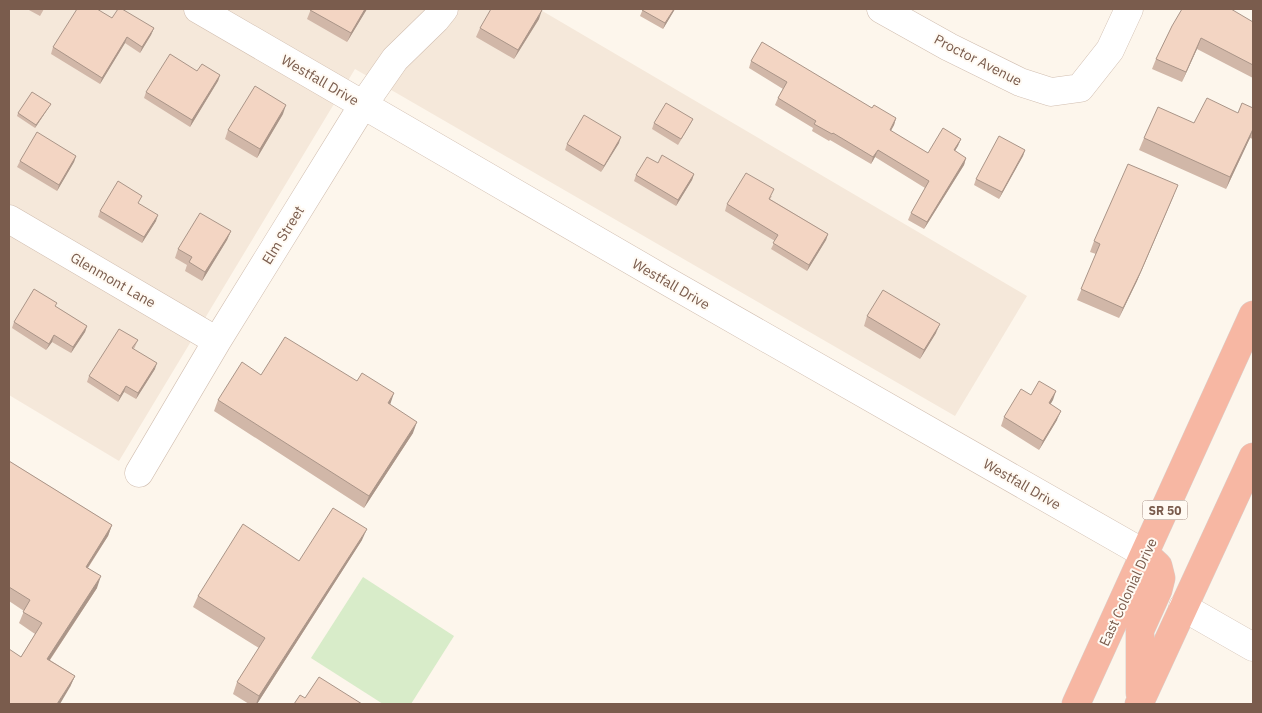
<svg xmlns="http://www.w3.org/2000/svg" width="1262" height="713" font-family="'IBM Plex Sans',sans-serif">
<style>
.residential{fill:#f5e8da}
.green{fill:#d8ecc9}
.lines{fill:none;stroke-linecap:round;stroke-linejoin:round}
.minor-casing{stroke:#d1beb0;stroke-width:29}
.highway-casing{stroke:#dad1cd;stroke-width:29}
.minor{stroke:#fff;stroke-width:28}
.highway{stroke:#f7b7a3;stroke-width:28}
.wall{fill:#d1b7a8}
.shaded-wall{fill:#aa9588}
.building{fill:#f3d5c3;stroke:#aa9588}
.labels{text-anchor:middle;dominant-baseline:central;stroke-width:4;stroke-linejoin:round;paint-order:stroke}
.shield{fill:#fffaf3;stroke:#a28b7f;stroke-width:1}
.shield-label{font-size:12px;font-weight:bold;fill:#7a5c4d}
.street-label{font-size:14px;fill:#7a5c4d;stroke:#fffaf3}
</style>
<rect width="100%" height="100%" fill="#fdf6ec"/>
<path class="residential" d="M9,9h530l488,287 -72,120 -600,-347 -236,392 -110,-66z"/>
<path class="green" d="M363,577l91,59 -43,68h-28l-72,-46z"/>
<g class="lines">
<g class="minor-casing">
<path id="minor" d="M198,9l467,271 480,274
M881,9l68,38 71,35 31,10 29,-4 30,-38 19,-41
M9,219l208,122
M139,473l78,-132 146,-236 32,-46 41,-40 8,-10
M1183,607l70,40"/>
</g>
<g class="highway-casing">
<path id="highway" d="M1140,693v-63l18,-40 3,-12 -3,-12 -13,-12
M1076,704l177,-389
M1139,704l114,-247"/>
</g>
<use href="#minor" class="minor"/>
<use href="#highway" class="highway"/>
</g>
<path class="wall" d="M27,9h17l-4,7z
M311,9h56l-20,33 -40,-23z
M643,9h32l-12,20 -23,-13z
M112,18l42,10 -3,7 -11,18 -15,-10 -25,41 -49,-30 2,-7z
M539,19l-25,40 -38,-22 4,-9z
M1253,22v56l-56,-29 -15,33 -30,-13 4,-10 16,-33z
M751,61l121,47 24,10 -2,7 -3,6 37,22 33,-14 -6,12 11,7 -2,7 -40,64 -16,-9 3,-7 14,-25 -50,-31 -4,7 -41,-24 -1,1 -17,-10 1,-3 -38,-23 3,-7 5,-9 -34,-21z
M197,71l23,4 -2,6 -28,46 -46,-29 2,-6z
M51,104l-16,24 -18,-12 1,-3z
M1253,108v31l-3,-1 -24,51 -87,-39 5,-12 50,-15 44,-10z
M283,114l-26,44 -32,-19 3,-9z
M693,119l-3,6 -12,20 -26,-16 2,-6z
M619,143l-18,29 -36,-22 2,-6z
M1025,150l-2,6 -24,43 -25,-14 2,-6z
M76,156l-2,6 -17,29 -40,-24 3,-6z
M658,163l36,11 -2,6 -16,26 -42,-25 2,-6z
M1174,195l-37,86 -18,37 -42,-18 19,-46 -6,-2 4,-11z
M772,196l-2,3 58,35 -2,6 -19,31 -36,-22 4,-8 -50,-30 2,-7z
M139,204l17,17 -14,22 -44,-26 2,-6z
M231,231l-4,9 -25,41 -17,-10 2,-6 -12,-7 3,-9z
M55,306l32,20 -2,6 -14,21 -19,-11 -6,8 -34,-22 2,-6z
M867,316l69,17 -16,26 -56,-33z
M138,340l-4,9 21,20 -19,30 -12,-7 -6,10 -31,-20 2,-6z
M261,375l129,29 23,29 -49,75 -150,-97 4,-11z
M1056,391l-6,13 7,16 -18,30 -38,-24 3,-9 27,-22z
M9,461l103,64 -4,11 -20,32 9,20 -47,72 25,16 -5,11 -49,-30 14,-23 -16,-11 5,-12 -15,-10z
M362,540l-105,164h-8l-16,-10 4,-12 22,-34 -66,-41 5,-11 101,-35z"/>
<path class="shaded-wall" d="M365,9h2l-20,33 4,-9z
M674,9h1l-12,20 2,-6z
M542,10l-3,9 -25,40 4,-9z
M154,28l-3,7 -11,18 2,-6z
M127,37l-2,6 -25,41 2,-6z
M1201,38l-4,11 -15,33 4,-10z
M220,75l-2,6 -28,46 2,-7z
M51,104l-16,24 1,-3z
M286,105l-3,9 -26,44 3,-9z
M896,118l-2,7 -7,12 3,-7z
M1253,129l-3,9 -24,51 4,-12z
M621,137l-2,6 -18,29 3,-6z
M961,139l-3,7 -7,11 3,-7z
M878,150l-3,7 -4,7 2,-7z
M1025,150l-2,6 -24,43 3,-7z
M76,156l-2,6 -17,29 2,-6z
M966,158l-2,7 -40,64 3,-7z
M694,174l-2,6 -16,26 2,-6z
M1178,185l-41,96 -18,37 4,-10z
M158,215l-2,6 -14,22 2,-6z
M231,231l-4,9 -25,41 3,-9z
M828,234l-2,6 -19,31 2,-6z
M940,324l-4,9 -16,26 4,-9z
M87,326l-2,6 -14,21 2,-6z
M54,335l-2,7 -6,8 3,-6z
M157,363l-2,6 -19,30 2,-6z
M126,386l-2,6 -6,10 2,-6z
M1056,391l-3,9 -7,12 3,-9z
M394,393l-4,12 -2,-2z
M1061,411l-4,9 -18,30 4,-9z
M417,422l-4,11 -49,75 5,-12z
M112,525l-4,11 -27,42 5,-11z
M367,529l-5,11 -105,164h-1l3,-8z
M101,576l-4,12 -54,82 4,-11z
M75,676l-5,11 -10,17h-3z"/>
<path class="building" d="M77,9h20l15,9 6,-9h4l32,19 -12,19 -15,-10 -25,41 -49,-31z
M311,9h54l-14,24 -41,-23z
M491,9h49l2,1 -24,40 -38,-22z
M643,9h31l-9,14 -23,-13z
M1182,9h49l22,13v43l-52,-27 -15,34 -30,-13 16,-33z
M762,42l110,66 2,-3 22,13 -6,12 38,23 15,-25 18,11 -7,11 12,8 -39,64 -16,-9 18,-32 -51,-31 -5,7 -40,-24 -1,1 -18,-10 2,-3 -38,-23 9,-16 -36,-21z
M170,54l27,17 5,-7 18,11 -28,45 -46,-28z
M255,86l31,19 -26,44 -32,-19z
M32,92l19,12 -15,21 -18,-12z
M1207,98l31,15 4,-10 11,5v21l-23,48 -86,-39 14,-31 36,16z
M666,103l27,16 -12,20 -27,-16z
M584,115l37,22 -17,29 -37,-22z
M37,132l39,24 -17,29 -39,-24z
M999,136l26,14 -23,42 -26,-13z
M662,155l32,19 -16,26 -42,-25 11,-18 11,6z
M1128,164l50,21 -37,86 -18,37 -42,-19 19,-45 -6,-3z
M746,173l28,16 -5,10 59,35 -19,31 -36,-22 5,-8 -51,-31z
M118,181l24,15 -4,7 20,12 -14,22 -44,-26z
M200,213l31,18 -26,41 -16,-10 3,-5 -14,-8z
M34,289l23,14 -2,3 32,20 -14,21 -19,-12 -5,9 -35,-22z
M883,290l57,34 -16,26 -57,-34z
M119,329l19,11 -6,8 25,15 -19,30 -12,-7 -6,10 -31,-20z
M285,337l72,44 5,-8 32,20 -6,10 29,19 -48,74 -151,-96 24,-38 19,13z
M1039,381l17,10 -7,12 12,8 -18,30 -39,-24 17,-28 10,6z
M9,461l103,64 -26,42 15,9 -54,83 28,17 -18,28h-48v-55l12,8 21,-34 -19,-11 7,-12 -21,-13z
M333,508l34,21 -108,167 -22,-14 28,-44 -67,-42 45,-72 56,37z
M319,677l43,27h-68l6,-9 5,3z"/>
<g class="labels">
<rect class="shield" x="1142.5" y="500.5" width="45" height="19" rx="4"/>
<g class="shield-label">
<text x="1165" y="510">SR 50</text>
</g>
<g class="street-label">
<text transform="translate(978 60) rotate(27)">Proctor Avenue</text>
<text transform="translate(320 80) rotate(30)">Westfall Drive</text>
<text transform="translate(283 235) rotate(-58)">Elm Street</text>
<text transform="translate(113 280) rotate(30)">Glenmont Lane</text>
<text transform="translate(671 284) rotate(30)">Westfall Drive</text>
<text transform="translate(1022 484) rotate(30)">Westfall Drive</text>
<text transform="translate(1128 592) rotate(-65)">East Colonial Drive</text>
</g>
</g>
<rect width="1262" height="713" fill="none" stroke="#7a5c4d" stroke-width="20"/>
</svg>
